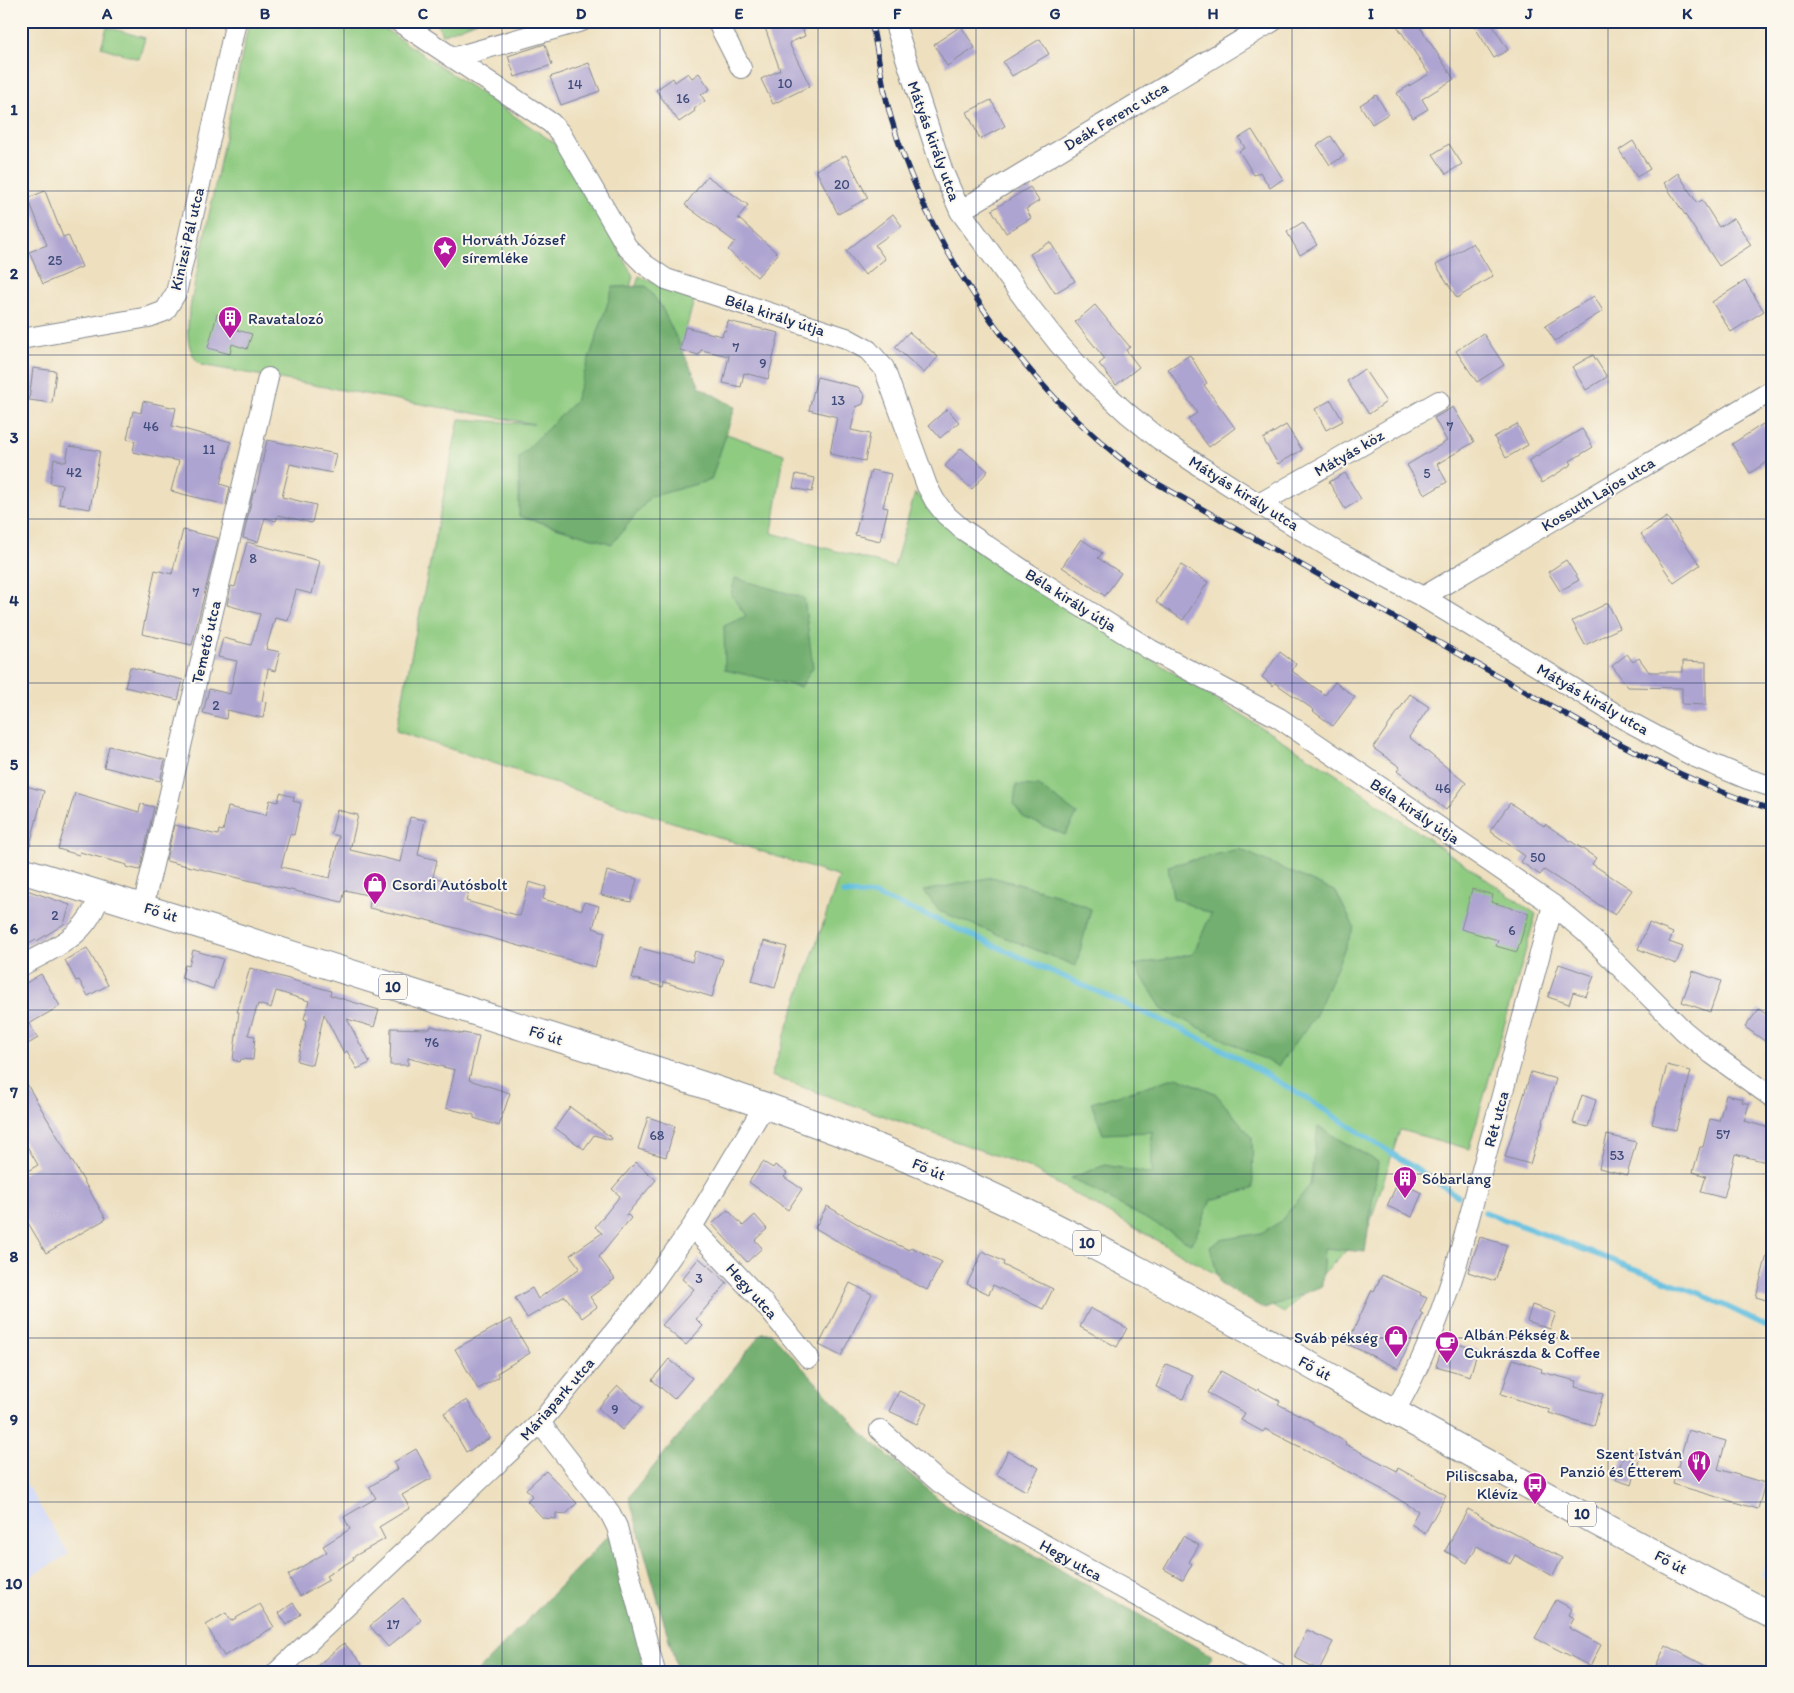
<svg xmlns="http://www.w3.org/2000/svg" width="1794" height="1693" font-family="Itim,sans-serif">
<style>
.built{fill:#d1d9f9}
.green{fill:#8fcb81;stroke:#557d70}
.forest{fill:#73af6f;stroke:#476f66}
.lines{fill:none;stroke-linecap:round;stroke-linejoin:round}
.stream{stroke:#61bedf;stroke-width:5.5}
.building{fill:#aea4d1}
.minor-casing{stroke:#84888e;stroke-width:22}
.major-casing{stroke:#84888e;stroke-width:28}
.minor{stroke:#fff;stroke-width:20}
.major{stroke:#fff;stroke-width:26}
.rail-casing{stroke:#1b2f5e;stroke-width:5.5}
.rail{stroke:#fbf7ec;stroke-width:4;stroke-dasharray:11;stroke-linecap:butt}
.grid{fill:none;stroke:#1b2f5e;stroke-width:1;stroke-opacity:0.55}
.labels{text-anchor:middle;dominant-baseline:central;stroke-width:4;stroke-linejoin:round;paint-order:stroke}
.number-label{font-size:14px;fill:#404c7b}
.shield{fill:#fbf7ec;stroke:#5e6b89;stroke-width:1}
.shield-label{font-size:15px;font-weight:bold;fill:#1b2f5e}
.street-label{font-size:16px;fill:#1b2f5e;stroke:#fbf7ec}
.poi-label{font-size:16px;fill:#1b2f5e;stroke:#fbf7ec;text-anchor:start}
.neatline{fill:none;stroke:#1b2f5e;stroke-width:2}
.grid-label{font-size:16px;text-anchor:middle;font-weight:bold;fill:#1b2f5e}
</style>
<rect width="100%" height="100%" fill="#fbf7ec"/>
<filter id="ink" filterUnits="userSpaceOnUse"><feTurbulence type="fractalNoise" baseFrequency=".02" numOctaves="2"/><feDisplacementMap in="SourceGraphic" scale="10" xChannelSelector="R" yChannelSelector="G"/><feConvolveMatrix kernelMatrix="1 2 1 2 8 2 1 2 1" color-interpolation-filters="sRGB"/></filter>
<filter id="wash" filterUnits="userSpaceOnUse"><feTurbulence type="fractalNoise" baseFrequency=".0096" numOctaves="4" result="noise"/><feDisplacementMap in="SourceGraphic" scale="20" xChannelSelector="R" yChannelSelector="G"/><feGaussianBlur stdDeviation="1.12" result="paint"/><feColorMatrix in="noise" values="0 0 0 0 0 0 0 0 0 0 0 0 0 0 0 0 0 1.4 0 .05"/><feComposite in="paint" operator="in"/></filter>
<g filter="url(#wash)">
<rect width="100%" height="100%" fill="#eee0bf"/>
<path class="built" d="M21,1475l48,79 -48,28z
M1773,1530v53l-12,-6z"/>
<path class="green" d="M249,21h124l192,129 68,126 -35,133 41,-133 55,24 -30,112 120,42 -12,79 122,34 21,-74 105,84 311,194 205,143 -67,235 -69,-19 -32,99 -84,84 -256,-146 -257,-91 68,-199 -443,-146 63,-312 75,5 -333,-59c-19,-17 -13,-45 -9,-68z
M437,21h40l-35,14z
M107,27l38,11 -6,21 -38,-12z"/>
<path class="forest" d="M646,286l15,20 39,81 35,20 -24,73 -61,17 -38,47 -93,-28v-59l56,-56 38,-114z
M735,578l69,20 9,69 -12,20 -76,-17 -1,-44 22,-10 -15,-21z
M1016,785l23,1 38,28 -12,21 -42,-18 -9,-12z
M1239,849l97,43 18,35 -38,88 -38,51 -115,-56 -29,-45 59,-11 18,-40 -38,-16 -5,-32z
M992,877l67,18 32,14 -15,57 -137,-55 -15,-20z
M1177,1077l38,16 37,44 1,52 -42,11 -19,44 -121,-66 34,-13 47,9v-42l-49,2 -12,-31z
M1318,1127l60,35 -13,90 -41,-4 -2,38 -57,23 -45,-25 -10,-37 10,-7 41,-7 19,-11 30,-37z
M762,1333h9l91,100 84,72 266,151 -9,16h-525l-49,-175z
M617,1527l38,145h-178z"/>
<g class="lines">
<path class="stream" d="M843,893l32,2 58,23 250,112 50,25 73,43 152,98
M1485,1212l216,82 72,35"/>
</g>
<g id="blocks">
<path class="building" d="M774,21h26l5,15 -16,7 21,43 -37,18 -12,-25 19,-9 -16,-45z
M1394,21h22l38,58 -32,20 6,10 -15,9 -16,-25 32,-19z
M1471,21h19l18,29 -14,8z
M961,26l14,22 -28,18 -13,-22z
M1040,39l9,15 -37,22 -9,-14z
M545,44l7,21 -37,12 -7,-21z
M589,63l11,28 -39,14 -11,-28z
M688,73l4,5 7,-5 11,16 -9,6 4,6 -11,8 1,2 -16,11 -23,-32 17,-12 2,4z
M1376,95l12,19 -16,10 -12,-19z
M991,100l14,26 -25,13 -13,-27z
M1252,130l31,49 -13,9 -10,-16 -6,3 -15,-24 6,-3 -6,-10z
M1331,136l13,20 -14,9 -13,-20z
M1633,141l17,28 -13,8 -18,-27z
M1449,144l13,20 -16,10 -13,-20z
M846,155l22,43 -30,16 -22,-44z
M1678,173l19,30 5,-3 17,27 15,-9 17,27 -32,21 -55,-83z
M707,176l41,29 -10,13 40,36 -21,23 -29,-27 7,-8 -50,-37z
M1030,187l9,14 -13,8 5,9 -25,15 -14,-23z
M45,191l18,46 5,-2 14,32 -39,17 -14,-32 18,-7 -19,-47z
M893,214l9,12 -27,19 10,14 -20,16 -19,-24z
M1303,222l14,23 -17,10 -13,-23z
M1050,242l25,39 -20,12 -25,-39z
M1473,243l20,33 -36,22 -21,-33z
M1745,281l19,30 -33,21 -19,-30z
M1594,296l9,15 -48,30 -10,-15z
M1095,305l35,42 -4,3 13,17 -23,18 -17,-21 6,-5 -30,-37z
M217,314l22,6 -2,10 15,4 -5,15 -15,-5 -2,10 -22,-6z
M728,321l51,12 -11,46 -24,-6 -3,14 -18,-4 6,-27 -28,-6 -2,5 -19,-5 5,-23 37,9 2,-6 2,1z
M909,332l29,25 -14,16 -29,-26z
M1483,333l21,32 -27,17 -21,-31z
M1190,355l17,28 -3,2 31,43 -26,19 -21,-28 9,-6 -29,-44z
M1593,355l14,22 -21,13 -14,-23z
M33,368l23,3 -4,32 -23,-3z
M1364,369l22,33 -17,12 -22,-33z
M817,377l41,10 7,9 -2,8 -7,3 -5,23 19,4 -5,27 -35,-7 7,-37 -28,-7z
M1331,400l12,21 -17,9 -11,-21z
M143,401l33,7 -4,18 59,16 -11,42 10,3 -4,18 -55,-14 8,-30 -46,-9 2,-11 -8,-2 6,-28 8,2z
M1453,407l21,35 -37,22 10,18 -22,13 -18,-30 40,-24 -13,-23z
M947,409l12,13 -19,16 -11,-13z
M1517,424l11,21 -22,13 -12,-21z
M1763,424l10,15v19l-23,15 -18,-29z
M1286,425l16,25 -24,14 -15,-25z
M1582,429l11,18 -23,14 2,3 -30,19 -14,-22z
M267,440l69,14 -4,19 -42,-9 -8,33 34,8 -4,18 -34,-8 -2,6 -11,-3 -7,24 -15,-4 10,-45 1,-2h2z
M69,446l31,5 -10,58 -31,-5 3,-19 -12,-2 4,-24 12,3z
M961,448l27,23 -16,18 -27,-23z
M871,470l20,4 -8,33 5,1 -8,33 -25,-6z
M1345,473l16,26 -16,10 -16,-27z
M796,474l19,4 -3,14 -19,-4z
M1667,517l33,48 -26,18 -33,-49z
M183,530l35,8 -26,107 -50,-11 13,-64 17,4z
M1081,539l21,14 -4,5 23,15 -16,23 -43,-29z
M247,542l73,19 -8,33 -16,-4 -8,31 -13,-3 -9,31 14,3 -5,19 -7,-2 -6,32 4,1 -3,16 -36,-8 -1,9 -23,-6 6,-24 21,5 7,-33 -19,-4 5,-19 28,7 9,-31 -33,-9 4,-19 4,1z
M1566,560l13,20 -19,11 -12,-19z
M1181,565l27,17 -25,38 -27,-18z
M1608,603l12,25 -35,17 -13,-24z
M1280,652l16,12 -4,7 33,24 10,-13 20,15 -22,29 -20,-15 1,-1 -39,-27 -2,3 -11,-9z
M1627,654l6,8 6,-4 10,14h34v-11l23,1v43l-24,-1v-16l-54,-1 -16,-21z
M130,667l53,13 -5,20 -53,-13z
M1410,694l19,13 -20,30 57,46 -20,27 -49,-39 3,-4 -27,-19z
M109,746l56,14 -5,21 -56,-14z
M26,786l18,5 -17,65 -6,-1v-52z
M75,793l64,19 2,-8 13,3 -14,63 -14,-3 1,-2 -47,-13 -1,3 -21,-6z
M280,793l14,4 -1,4 8,2 -7,32 -4,-1 -9,33 49,11 9,-42 -8,-2 6,-24 21,5 -8,35 51,12 9,-45 15,3 -7,35 19,5 -4,17 37,10 -4,14 54,15 9,-34 17,5 -3,12 39,11 2,-8 15,4 -6,22 12,4 -10,35 -172,-48v1l-54,-12 2,-12 -26,-6 -3,12 -176,-41 8,-36 44,10 1,-5 4,1 5,-24 38,8 4,-15 8,2z
M1510,803l34,23 1,-2 51,34 -4,6 40,26 -17,25 -71,-45 -4,5 -19,-13 4,-6 -35,-25z
M607,871l30,8 -6,23 -30,-7z
M21,888l49,17 -6,19 -27,17 -1,-1 -15,8z
M1472,889l21,6 -2,7 38,11 -12,39 -21,-6 2,-6 -37,-11z
M1649,923l24,10 -4,9 14,5 -7,17 -38,-15z
M764,941l23,6 -12,41 -23,-7z
M87,948l21,37 -20,11 -9,-16 -3,1 -11,-21z
M640,948l52,14 3,-11 28,8 -11,38 -48,-15 -1,5 -31,-9z
M193,950l30,9 -10,30 -32,-11 4,-13 4,1z
M1559,964l35,12 -8,20 -13,-4 -4,12 -21,-7z
M250,968l81,23 -1,4 49,15 -5,17 -27,-8 23,44 -13,6 -10,-18 -3,2 -20,-39 -12,51 -15,-4 10,-41 -3,-1 5,-18 -33,-10 -5,17 -13,-4 -10,31 7,1 -2,24 -12,-1 -1,3 -7,-2 6,-48h-2z
M1693,971l28,10 -11,31 -28,-10z
M41,974l19,32 -31,18 9,14 -17,10v-62z
M1759,1009l14,10v28l-28,-20z
M431,1026l31,8 1,-1 16,3 -10,44 41,13 -11,33 -25,-8v-3l-28,-7 9,-38 -47,-12v7h-18l1,-37 39,1z
M1667,1065l24,6 -15,59 -24,-6z
M1531,1072l25,7 -26,85 -25,-7z
M21,1074l85,145 -60,34 -25,-42v-36l17,-10 -17,-29z
M1582,1095l14,5 -8,27 -15,-4z
M1726,1095l17,4 -1,3 7,2 -5,17 29,8v23l-3,11 -35,-9 -11,44 -23,-6 5,-16 -13,-4 7,-25h3l7,-28 9,2z
M570,1107l42,31 -1,2 -17,-5 -10,14 -29,-21z
M648,1117l27,9 -9,31 -28,-8z
M1607,1135l29,7 -9,33 -28,-7z
M636,1162l20,18 -31,36 3,-1 3,3 -32,39 16,22 -25,18 7,10 -15,11 -17,-22 -38,22 -12,-20 17,-10 6,11 42,-31 -10,-13 32,-22 -7,-6 25,-31 -8,-7z
M763,1162l10,6 2,-3 12,8 -3,4 18,12 -14,21 -39,-28z
M1398,1182l24,11 -10,24 -25,-11z
M827,1206l46,27 36,17 2,-3 31,15 -15,28 -30,-16 1,-2 -35,-16 -48,-28z
M728,1210l15,16 12,-11 12,14 -12,11 7,8 -15,14 -35,-38z
M1480,1237l27,8 -12,36 -27,-9z
M983,1251l21,11 -1,3 50,24 -10,20 -50,-24 -4,9 -22,-10z
M1768,1251l5,1v50l-17,-5z
M699,1258l28,25 -31,36 7,7 -17,19 -24,-20 32,-36 -12,-10z
M1382,1275l39,18 -1,2 7,3 -7,14 3,2 -25,54 -51,-24 25,-54 2,1z
M850,1283l22,11 -31,62 -22,-11z
M1532,1305l24,8 -6,16 -23,-8z
M1090,1308l37,20 -10,19 -37,-20z
M510,1319l20,34 -33,20 2,4 -21,12 -23,-40z
M1445,1340l33,10 -8,26 -34,-10z
M669,1359l23,19 -18,21 -22,-19z
M1513,1359l29,10 -1,3 36,9 -2,6 28,7 -9,32 -45,-13 1,-3 -49,-16z
M1166,1364l27,11 -10,24 -27,-12z
M1221,1371l36,20 1,-2 22,12 -2,3 35,18v2l33,18 -1,2 52,27 1,-3 48,27 -21,38 -14,-9 7,-13 -33,-20 -51,-27 -69,-35 -2,3 -22,-12 4,-7 -37,-20z
M618,1386l24,21 -20,23 -24,-22z
M899,1391l28,13 -10,20 -28,-13z
M467,1400l23,38 -24,14 -22,-39z
M1688,1430l38,11 -8,28 47,14 -7,26 -85,-25z
M416,1449l16,29 -30,17 8,13 -31,19 6,12 -32,18 1,2 -28,17 3,4 -29,16 -12,-21 39,-23 -4,-6 27,-17 -6,-12 32,-19 -7,-11 29,-18 -4,-7z
M1625,1449l16,4 -9,32 -16,-5z
M1008,1451l31,17 -13,23 -30,-17z
M546,1471l31,32 -11,11 -10,-1v6l-13,-1 -16,-17 5,-5 -6,-7z
M1468,1509l31,18v-2l63,33 -9,18 -38,-21 -5,9 -33,-18 -10,17 -22,-12z
M1183,1536l16,9 -10,17 3,2 -9,16 -19,-11z
M403,1598l18,22 -33,27 -18,-21z
M1556,1600l16,9 -3,6 5,3 -5,10 32,17 -11,21 -55,-28z
M293,1603l8,11 -14,11 -8,-12z
M260,1604l14,23 -50,29 -18,-31 20,-12 5,8z
M1307,1630l26,12 -14,28 -25,-13z
M344,1643l18,21 -10,8h-42z
M1666,1645l51,27h-64z"/>
</g>
</g>
<g filter="url(#ink)">
<use href="#blocks" fill-opacity="0" stroke="#84888e" stroke-width="1"/>
<g class="lines">
<g class="minor-casing">
<path id="minor" d="M398,21l153,102 10,11 66,113 17,17 22,15 180,59 22,12 16,18 43,118 8,15 11,14 16,14 67,45 122,76 128,68 274,187 31,26 100,100 28,23 61,44
M717,21l24,47
M894,21l49,151 17,39 70,96 29,37 32,36 36,33 32,26 42,28 58,37 78,48 86,45 201,122 69,37 55,23 25,8
M452,58l130,-37
M960,211l313,-190
M21,339l128,-22 16,-6 11,-18 60,-272
M1259,504l180,-103
M1423,597l350,-207
M143,907l125,-529
M21,966c36,-20 66,-29 79,-72
M692,1227l68,72 49,59
M1394,1412c28,-46 47,-98 63,-149l96,-358
M540,1423l70,90 7,14 38,145
M880,1430l59,52 28,19 104,59 204,112
M277,1672l263,-249 104,-128 48,-68 72,-121"/>
</g>
<g class="major-casing">
<path id="major" d="M21,870c169,51 336,105 504,158 156,49 312,97 461,165 119,55 233,121 347,185 146,81 292,161 440,238"/>
</g>
<use href="#minor" class="minor"/>
<use href="#major" class="major"/>
<g class="rail-casing">
<path id="rail" d="M871,21c8,33 11,68 21,100 37,125 122,250 222,332 14,12 29,21 44,31l434,245c58,31 117,61 181,81"/>
</g>
<use href="#rail" class="rail"/>
</g>
</g>
<path class="grid" d="M186,21v1651M344,21v1651M502,21v1651M660,21v1651M818,21v1651M976,21v1651M1134,21v1651M1292,21v1651M1450,21v1651M1608,21v1651M21,191h1752M21,355h1752M21,519h1752M21,683h1752M21,846h1752M21,1010h1752M21,1174h1752M21,1338h1752M21,1502h1752"/>
<defs>
<g id="sight-pin" transform="scale(1.25)"><path d="M0 17L-7.5 6A9.5 9.5 0 1 1 7.5 6Z" fill="#b5179e" stroke="#fbf7ec"/><path d="M0-6L1.8-2.2L6-1.7L2.9 1.2L3.7 5.4L0 3.3L-3.7 5.4L-2.9 1.2L-6-1.7L-1.8-2.2Z" fill="#fff"/></g>
<g id="building-pin" transform="scale(1.25)"><path d="M0 17L-7.5 6A9.5 9.5 0 1 1 7.5 6Z" fill="#b5179e" stroke="#fbf7ec"/><path d="M-4-6H4V6H1V3H-1V6H-4ZM-2.5-4.3h1.7v1.8h-1.7ZM.8-4.3h1.7v1.8H.8ZM-2.5-1h1.7V.8h-1.7ZM.8-1h1.7V.8H.8Z" fill="#fff"/></g>
<g id="shop-pin" transform="scale(1.25)"><path d="M0 17L-7.5 6A9.5 9.5 0 1 1 7.5 6Z" fill="#b5179e" stroke="#fbf7ec"/><path d="M-5-2.5h2.3a2.7 3.5 0 0 1 5.4 0H5L5.5 6h-11ZM-1.5-2.5h3a1.5 2.3 0 0 0-3 0Z" fill="#fff"/></g>
<g id="cafe-pin" transform="scale(1.25)"><path d="M0 17L-7.5 6A9.5 9.5 0 1 1 7.5 6Z" fill="#b5179e" stroke="#fbf7ec"/><path d="M-5.5-4.5H6V0H3Q3 3.5 0 3.5H-2.5Q-5.5 3.5-5.5 0ZM3-3.2v2h1.7v-2ZM-6 4.5H4V6H-6Z" fill="#fff"/></g>
<g id="restaurant-pin" transform="scale(1.25)"><path d="M0 17L-7.5 6A9.5 9.5 0 1 1 7.5 6Z" fill="#b5179e" stroke="#fbf7ec"/><path d="M-5-6h1v4h1v-4h1v4h1v-4h1v5L-1.5 .5V6h-2V.5L-5-1ZM5-6V6H3V1.5H1.5Q1.5-4 5-6Z" fill="#fff"/></g>
<g id="bus-pin" transform="scale(1.25)"><path d="M0 17L-7.5 6A9.5 9.5 0 1 1 7.5 6Z" fill="#b5179e" stroke="#fbf7ec"/><path d="M-5-6H5V4H4V6H2V4H-2V6H-4V4H-5ZM-3.5-4V0h7V-4ZM-3.5 1.2v1.5H-2V1.2ZM2 1.2v1.5H3.5V1.2Z" fill="#fff"/></g>
</defs>
<g fill-rule="evenodd">
<use href="#sight-pin" x="445" y="248"/>
<use href="#building-pin" x="230" y="318"/>
<use href="#shop-pin" x="375" y="884"/>
<use href="#building-pin" x="1405" y="1178"/>
<use href="#shop-pin" x="1396" y="1337"/>
<use href="#cafe-pin" x="1447" y="1343"/>
<use href="#restaurant-pin" x="1699" y="1462"/>
<use href="#bus-pin" x="1535" y="1484"/>
</g>
<g class="labels">
<g class="number-label">
<text x="785" y="83">10</text>
<text x="575" y="84">14</text>
<text x="683" y="98">16</text>
<text x="842" y="184">20</text>
<text x="55" y="260">25</text>
<text x="736" y="347">7</text>
<text x="763" y="363">9</text>
<text x="838" y="400">13</text>
<text x="151" y="426">46</text>
<text x="1450" y="426">7</text>
<text x="209" y="449">11</text>
<text x="74" y="472">42</text>
<text x="1427" y="473">5</text>
<text x="253" y="558">8</text>
<text x="196" y="592">7</text>
<text x="216" y="705">2</text>
<text x="1443" y="788">46</text>
<text x="1538" y="857">50</text>
<text x="55" y="915">2</text>
<text x="1512" y="930">6</text>
<text x="432" y="1042">76</text>
<text x="1723" y="1134">57</text>
<text x="657" y="1135">68</text>
<text x="1617" y="1155">53</text>
<text x="699" y="1278">3</text>
<text x="615" y="1409">9</text>
<text x="393" y="1624">17</text>
</g>
<g class="shield">
<rect x="379" y="974.5" width="28" height="25" rx="4"/>
<rect x="1073" y="1230.5" width="28" height="25" rx="4"/>
<rect x="1568" y="1501.5" width="28" height="25" rx="4"/>
</g>
<g class="shield-label">
<text x="393" y="987">10</text>
<text x="1087" y="1243">10</text>
<text x="1582" y="1514">10</text>
</g>
<g class="street-label">
<text transform="translate(1116 116) rotate(-31)">Deák Ferenc utca</text>
<text transform="translate(934 141) rotate(70)">Mátyás király utca</text>
<text transform="translate(187 239) rotate(-77)">Kinizsi Pál utca</text>
<text transform="translate(775 315) rotate(18)">Béla király útja</text>
<text transform="translate(1349 453) rotate(-30)">Mátyás köz</text>
<text transform="translate(1244 493) rotate(32)">Mátyás király utca</text>
<text transform="translate(1598 494) rotate(-31)">Kossuth Lajos utca</text>
<text transform="translate(1071 600) rotate(32)">Béla király útja</text>
<text transform="translate(206 642) rotate(-77)">Temető utca</text>
<text transform="translate(1593 699) rotate(30)">Mátyás király utca</text>
<text transform="translate(1415 811) rotate(34)">Béla király útja</text>
<text transform="translate(161 912) rotate(17)">Fő út</text>
<text transform="translate(546 1035) rotate(18)">Fő út</text>
<text transform="translate(1496 1119) rotate(-75)">Rét utca</text>
<text transform="translate(929 1169) rotate(23)">Fő út</text>
<text transform="translate(752 1291) rotate(48)">Hegy utca</text>
<text transform="translate(1315 1368) rotate(29)">Fő út</text>
<text transform="translate(557 1399) rotate(-49)">Máriapark utca</text>
<text transform="translate(1071 1560) rotate(29)">Hegy utca</text>
<text transform="translate(1671 1562) rotate(28)">Fő út</text>
</g>
<g class="poi-label">
<text x="462" y="239">Horváth József<tspan x="462" dy="18">síremléke</tspan></text>
<text x="248" y="318">Ravatalozó</text>
<text x="392" y="884">Csordi Autósbolt</text>
<text x="1422" y="1178">Sóbarlang</text>
<text x="1464" y="1334">Albán Pékség &amp;<tspan x="1464" dy="18">Cukrászda &amp; Coffee</tspan></text>
<text x="1378" y="1337" text-anchor="end">Sváb pékség</text>
<text x="1682" y="1453" text-anchor="end">Szent István<tspan x="1682" dy="18">Panzió és Étterem</tspan></text>
<text x="1518" y="1475" text-anchor="end">Piliscsaba,<tspan x="1518" dy="18">Klévíz</tspan></text>
</g>
</g>
<rect width="1794" height="1693" fill="none" stroke="#fbf7ec" stroke-width="55"/>
<rect x="28" y="28" width="1738" height="1638" class="neatline"/>
<g class="grid-label">
<text x="107" y="19">A</text>
<text x="265" y="19">B</text>
<text x="423" y="19">C</text>
<text x="581" y="19">D</text>
<text x="739" y="19">E</text>
<text x="897" y="19">F</text>
<text x="1055" y="19">G</text>
<text x="1213" y="19">H</text>
<text x="1371" y="19">I</text>
<text x="1529" y="19">J</text>
<text x="1687" y="19">K</text>
<text x="14" y="115">1</text>
<text x="14" y="279">2</text>
<text x="14" y="443">3</text>
<text x="14" y="606">4</text>
<text x="14" y="770">5</text>
<text x="14" y="934">6</text>
<text x="14" y="1098">7</text>
<text x="14" y="1262">8</text>
<text x="14" y="1425">9</text>
<text x="14" y="1589">10</text>
</g>
</svg>
